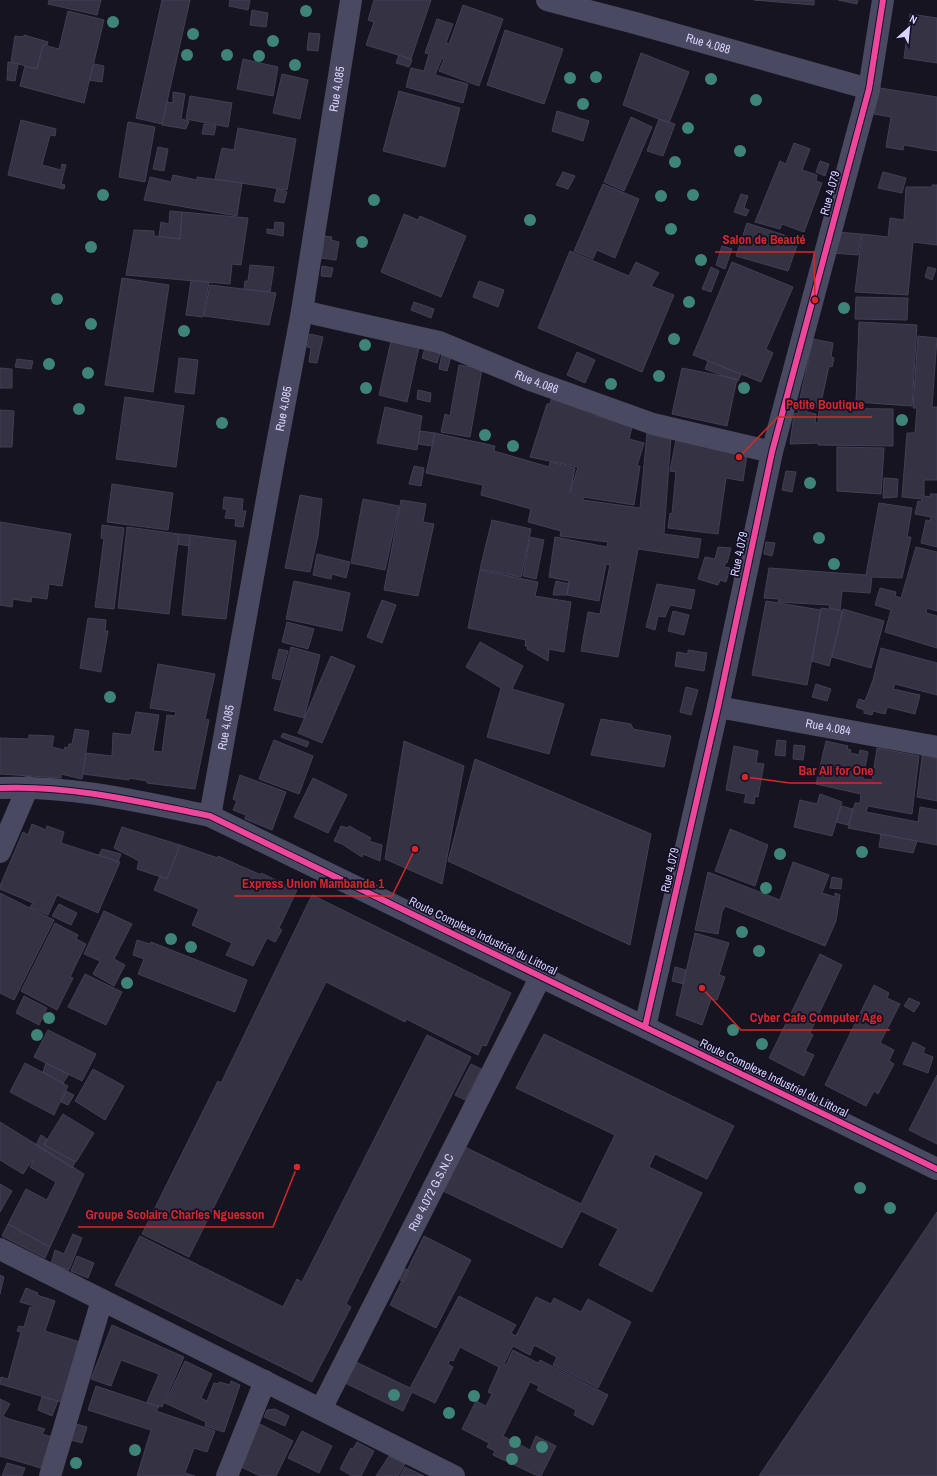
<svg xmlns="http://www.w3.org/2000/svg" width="937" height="1476" font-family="'Archivo Narrow',sans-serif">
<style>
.building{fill:#343243;stroke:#433f54}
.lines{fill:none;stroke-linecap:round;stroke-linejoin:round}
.minor{stroke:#4a4962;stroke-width:22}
.cycleway-casing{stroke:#130f26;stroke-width:8}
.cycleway{stroke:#ed469a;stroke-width:6}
.tree{fill:#3e8478}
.labels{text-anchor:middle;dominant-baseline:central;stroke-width:3.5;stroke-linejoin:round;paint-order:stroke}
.street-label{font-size:12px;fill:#d9d4ff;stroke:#130f26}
.leader{fill:none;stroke:#d62828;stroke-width:1.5}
.callout-dot{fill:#d62828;stroke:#130f26;stroke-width:1.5}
.callout-label{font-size:13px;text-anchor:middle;font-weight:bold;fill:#d62828;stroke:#130f26;stroke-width:3.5;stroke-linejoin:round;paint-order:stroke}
</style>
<rect width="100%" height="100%" fill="#161421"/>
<path class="building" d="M49,0h52l-4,15 -49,-11z
M162,0h28l-28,124 -26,-6z
M230,0h20l-2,10 -19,-4z
M374,0h57l-20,59 -45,-14 8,-23 -6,-2z
M754,0h60v5z
M838,0h20l-1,4z
M463,5l40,14 -24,67 -40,-15 5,-12 -2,-1 -7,17 33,9 -5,19 -57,-16 5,-19 13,3 5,-17 -4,-1 12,-34 16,5 -7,19 3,1z
M252,10l16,3 -2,14 -16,-2z
M68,11l36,9 -20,83 -64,-17 5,-20 12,3 6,-24 16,4z
M910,14l27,4v45l-33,-5z
M505,30l58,19 -19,55 -57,-19z
M309,33l11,1 -2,17 -11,-1z
M24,35l24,7 -1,3h-4l-6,24 -26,-7 4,-26 9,1z
M641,53l48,19 -20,51 -46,-18z
M399,55l13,5 -3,7 -13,-4z
M243,59l35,8 -5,29 -36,-7z
M8,62l10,2 -3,17 -8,-1z
M94,64l10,2 -2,16 -13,-2z
M282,74l26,6 -8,39 -27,-6z
M880,88l57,9v54l-33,-6 -1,5 -17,-3 5,-30 -17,-3z
M399,91l61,17 -15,59 -62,-16z
M173,92l12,2 -4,25 8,2 -3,8 -24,-4 5,-23 6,1z
M190,96l42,7 -4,24 -42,-8z
M557,111l32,10 -6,20 -31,-10z
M631,117l21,10 -28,64 -20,-9z
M659,119l16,5 -12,32 -16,-5z
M21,120l35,9 -1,7 -5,-1 -8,30 19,5 1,-6 4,1 -5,19 4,1 -1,4 -56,-14z
M128,122l27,5 -10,55 -26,-5z
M204,124l12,2 -2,9 -12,-1z
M238,128l58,11 -9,51 -72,-11 7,-31 12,2z
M794,143l16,6 -8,21 15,5 -1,6 6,2 -18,49 -22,-8 -2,5 -25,-7 25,-61 6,3z
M158,147l10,2 -4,22 -11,-2z
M820,161l9,3 -4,12 -9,-4z
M563,172l12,4 -7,13 -12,-4z
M883,172l23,6 -4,15 -24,-5z
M173,175l24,5v-3l45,6 -5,33 -93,-16 6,-23 21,5z
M603,184l36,15 -24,59 -18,-8 -4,9 -19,-8z
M932,185h5v60l-24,-3 -5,53 -53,-3 7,-58 26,3 2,-19 14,2 2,-33h26z
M277,189l10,3 -3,11 -10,-2z
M741,194l7,2 -4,12 5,2 -3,6 -12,-4z
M170,211l12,1 -2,27 -21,-3 2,-14 8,2z
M182,212l66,6 -7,47 -9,-1 -2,20 -104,-9 8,-45 20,1v5l26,3z
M404,214l14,6 2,-4 46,20 -25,61 -60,-25z
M275,222l9,1 -1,13 -16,-3v-4l7,1z
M747,223l52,17 -11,31 -52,-15z
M836,232l25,2 -3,21 -26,-2z
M324,236l8,1 -1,3 8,2 -3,18 -15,-2 3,-14 -2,-1z
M722,246l10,3 -7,20 -9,-4z
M570,251l59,25 7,-14 23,11 -8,13 23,9 -32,77 -104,-44z
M732,262l61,25 -27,62 7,4 -12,29 -68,-27z
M250,265l24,2 -4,25 -26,-3 1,-8h3z
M322,266l11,2 -2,9 -10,-1z
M711,267l8,4 -8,21 -9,-3z
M928,267l8,2 -4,11 -7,-3z
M122,278l47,7 -16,107 -48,-7z
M191,280l18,2 -6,35 -17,-2z
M479,281l25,9 -6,17 -25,-10z
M210,285l66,8 -7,32 -65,-9z
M856,297l52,1 -1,22 -52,-1z
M414,302l20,7 -3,9 -20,-8z
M859,322l58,3 -5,81 -56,-4z
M310,334l13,3 -6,26 -8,-1 2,-14 -4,-1z
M918,336l19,2 -5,69h5v73h-13v16l7,1 -1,-3h7v53l-16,-4 5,-23 4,1 1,-4 -16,-3 3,-13 3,1 1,-3 -20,-2 5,-64h8l2,-25h-4z
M813,339l20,4 -2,14 3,1 -2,9 -3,-1 -9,41h-22z
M391,341l28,6 -12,55 -28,-7z
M426,345l15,5 -4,13 -15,-5z
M577,352l18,8 -10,23 -18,-8z
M442,354l9,2 -4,15 -8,-2z
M179,358l19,2 -4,34 -19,-2z
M17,359l16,2 -2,8 -16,-2z
M708,361l33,13 -3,7 -33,-12z
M459,365l23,4 -12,68 -29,-5 4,-18 5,2z
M0,368l12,1v19h-12z
M682,368l55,11 -10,47 -55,-12z
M418,390l13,3 -1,9 -13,-3z
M553,394l36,15 -2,4 45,14 -3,12 15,4 -7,23h3l-6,39 -51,-8v3l57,8 7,-75 24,3 -7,98 37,5 -3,19 -60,-9 -20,108 -37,-6 7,-39 12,2 10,-49 -4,-1 -7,37 -32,-6 2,-14 -20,-4 6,-40 52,10 1,-5 -48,-6 1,-5 -33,-9 3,-13 -50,-14 2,-10 -57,-12 9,-40 60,13 -1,5 55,16 1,-5 25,6 -5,25 8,-26 -48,-10 17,-53h3z
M125,397l59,9 -8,61 -60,-8z
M385,407l37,9 -5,34 -40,-7z
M799,407l9,2 -1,3 9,2 -1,9h3l1,-15 74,1v37l-75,-1v-2l-28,1 4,-31 4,1z
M0,410l14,1 -2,36h-12z
M420,431l15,2 -3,13 -14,-2z
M677,435l70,19 -4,27 -17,-3 -8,56 -50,-6 2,-15 2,1 4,-42 -6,-1z
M837,447l47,1 -3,46 -44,-3z
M414,466l10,2 -3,18 -12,-2z
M786,471l10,1 -4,20 -10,-2z
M884,478l14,1 -1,18 -14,1z
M112,484l61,9 -5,37 -61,-8z
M300,495l22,4 -4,37 -8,36 -25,-4z
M224,497l19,2 -1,12h4l-3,16 -8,-1 1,-7 -11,-1 2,-9h-4z
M363,499l36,7 -14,64 -34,-7z
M401,500l25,4 -3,18 11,2 -16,72 -34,-6z
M879,503l33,5 -5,29h4l-9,41 -30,-1 -2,16 -28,-2 -2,19 -11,-2 1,-3 -52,-3 1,-3 -15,-1 5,-30 97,7z
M492,520l39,9 -10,48 -41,-8z
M0,522l71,12 -9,52 -13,-2 -2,15 -15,-2 -1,5 -18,-3 -1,8 -12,-2z
M102,525l22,3 -10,81 -19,-2 9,-68 -3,-1z
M127,527l52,7 -10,80 -51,-6z
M179,534l11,1 -1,11 -11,-2z
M190,535l46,6 -10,78 -44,-4z
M530,537l14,3 -8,39 -13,-3z
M766,542l9,1 -3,13 -8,-2z
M718,547l13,1 -4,15 -1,-1 -2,5 6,1 -4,14 -6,-2 -2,5 -20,-6 7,-22 10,2z
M916,547l21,5v59l-10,-3 -1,5 11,3v32l-52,-16 6,-22 -16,-5 5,-17 16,4 -1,4 6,2z
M317,554l33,8 -4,16 -14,-4 -1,5 -18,-4z
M480,570l58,12 -3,14 36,6 -7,50 -15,-3 -1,12 -21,-12 1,-3h-3l1,-6 -58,-12z
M294,581l56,12 -8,38 -56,-12z
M556,581l13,3 -2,11h-14z
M657,584l38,6 -4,19 -21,-4 -5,12 -7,-1 -3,14 -9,-3z
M382,600l14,5 -14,38 -15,-6z
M766,601l55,9 -14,75 -55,-10z
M821,608l22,3 -14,55 -17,-5z
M843,609l41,12 -13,47 -39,-11z
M673,611l16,4 -5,20 -16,-4z
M88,618l18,2 -1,11h3l-7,41 -21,-4z
M287,622l27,7 -6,20 -26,-7z
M480,642l43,24 -11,23 52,15 -15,50 -62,-17 14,-49 -35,-21z
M291,647l29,8 -16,63 -30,-8z
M881,648l56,15v32l-42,-11 -2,5 27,6 -5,19 -28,-7 -2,7 -12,-3 -1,4 -8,-2v-3l-8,-3 3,-8 6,2 8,-21z
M279,649l9,2 -8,29 -8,-2z
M688,650l19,3 -3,18 -29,-5 2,-14 11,2z
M331,656l24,10 -33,77 -24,-10z
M158,664l57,10 -10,45 4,1 -14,69 -48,-6v-2l-18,-3v2l-46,-6 3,-21 26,3 1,-23 18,2 5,-23 23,3 -6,36 9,1 5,-37 8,1 1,-4 -26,-4z
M816,684l15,5 -4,12 -15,-4z
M686,687l12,3 -7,25 -11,-3z
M601,719l30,5 2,5 38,7 -7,31 -73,-12z
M75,729l14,2 -7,48 -21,-5v4l-61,-4v-36l29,1v-4l25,1 -2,11 12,3 1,-3 3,1 1,-4h3z
M283,733l26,9 -2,5 -26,-10z
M274,740l39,16 -14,38 -40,-15z
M777,740l9,1 -1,15 -10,-1z
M404,741l60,25 -22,118 -57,-25z
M826,741l22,5 -1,3 4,1 -1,3 9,2 1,-5 8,2 -5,27 9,1 5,-32 42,8 -7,58 -44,-8 -2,6 52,10 2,-15 17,3v35l-89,-17 7,-25h5l1,-9 -45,-10z
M794,745l11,1 -2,14 -10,-1z
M734,746l24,5 -2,12 8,1 -6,33 -3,-1 -1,8 -10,-2 2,-8 -20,-4z
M923,749l14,2v50l-20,-4z
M475,759l176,75 -21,111 -182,-84z
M240,775l46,17 -14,38 -27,-11 1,-4 -13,-5 4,-9 -4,-2z
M313,778l34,17 -19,38 -34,-16z
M820,794l22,8 -10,34 -38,-9 6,-27 17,4z
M841,806l12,3 -5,16 -12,-3z
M32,824l14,6 1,-4 17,6 -3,11 59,19 -22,51 -41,-18 -9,20 -18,-8 3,-4 -33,-14v-3l23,-54 5,3z
M341,826l7,2 1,-2 22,12 -2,3 13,4 -2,16 -17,-7 -1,3 -20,-13 -8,-3z
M122,827l58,18 -13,34 -30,-10 2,-8 -25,-13z
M730,829l38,16 -13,41 -40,-15z
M881,834l36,7 -4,12 -34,-6z
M180,845l38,13v-2l43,19v-2l36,17 -18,38 3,2 -7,12 -8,-4 -14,28 -27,-11 6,-12 -40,-18 7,-16 -45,-19 6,-14 7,3z
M102,849l19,5 -3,8 -19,-7z
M793,862l36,13 -7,18 13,4v-4l5,2 -4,26 -11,25 -100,-40 -3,6 -4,22 -23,-4 13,-58 72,28z
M832,877l10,2 -1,10 -11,-1z
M0,893l54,27 -40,80 -14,-7z
M312,895l199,98 -25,53 -4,-1 -4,10 -72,-36 -1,3 -79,-40 -137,275 -47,-23 76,-153 3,2z
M59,904l18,9 -6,12 -19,-9z
M104,911l28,13 -18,35 11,6 -11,21 -21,-12 7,-13 -16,-7z
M55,923l23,12 -2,4 10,5 -16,33 3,1 -16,32 -36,-19z
M695,933l34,10 -10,32 6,2 -8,23 -6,-1 -9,26 -26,-10z
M137,940l13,4 1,-2 96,38 -12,32 -97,-38 6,-15 -11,-4z
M820,954l22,11 -32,68 3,2 -8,16 9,4 -10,21 -35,-18z
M675,967l11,3 -3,14 -11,-3z
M85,974l37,18 -16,33 -38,-18z
M874,985l15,8 -2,5 13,6 -20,39 14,7 -5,11 5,3 -16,30 -4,-3 -8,15 -41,-21z
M24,996l23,12 -8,17 -23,-12z
M909,998l11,5 -6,9 -10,-6z
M48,1030l48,24 -14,27 -48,-24z
M544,1034l190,92 -27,53 -52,-25 -6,13 53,26 -50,99 -53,-27 19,-36 -37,-18 -19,37 -121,-58 22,-44 118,58 34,-69 -99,-47z
M427,1035l44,22 -125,247 5,3 -39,75 -197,-97 25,-49 143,71 14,-28 5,3z
M913,1042l12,6 -2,5 10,4 -5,16 -25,-9z
M25,1063l43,23 -14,29 -44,-23z
M46,1063l23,11 -6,9 -20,-11z
M471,1064l10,5 -16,31 -10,-5z
M93,1069l31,17 -19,34 -30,-19z
M937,1075v69l-28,-14z
M66,1091l8,4 -6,10 -7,-3z
M63,1114l31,19 -18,29 -32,-17z
M0,1122l84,52 -34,73 -42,-23 18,-35 21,11 9,-18 -26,-15 3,-7h-1l-9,14 -23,-14z
M41,1135l6,4 -3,6 31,17 -3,6 -36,-23z
M0,1184l12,7 -12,21z
M937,1212v264h-178z
M8,1224l42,23 -5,11 -43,-22z
M73,1234l9,4 -13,32 -18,-6 4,-14 9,4z
M424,1236l47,24 -35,68 -46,-23z
M77,1256l17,7 -6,15 -17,-7z
M402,1267l7,4 -5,11 -8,-4z
M0,1275l4,2 -4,17z
M26,1288l12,5 -1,2 18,6 -10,30 38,12 -18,60 -65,-19 1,-7 7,2 13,-47 -4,-1 2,-5 5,1 6,-20 3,1 1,-2 -14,-4z
M459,1296l57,29 -5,8 5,3 20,-39 15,7 3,-6 27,14 7,-13 43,23 -33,66 -45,-23 4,-8 -23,-12 -4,10 -17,-9 -9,18 2,1 7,-15 25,13 2,-3 68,35 -15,30 -19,-10 2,-5 -39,-20 2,-4 -9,-4 -27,54 27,14 6,-14 20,10 -15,30h-3l-45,-21 2,-4 -8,-4 2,-4 -27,-14 14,-28 10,5 6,-12 -4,-2 11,-25 -39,-20 -7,14 -3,-1 -2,4 5,3 -18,36 -23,-11 -9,19 -60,-29 11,-21 56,27z
M112,1325l72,32 -22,50 -15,-5 12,-28 -38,-14 -10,26 -20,-7z
M185,1361l27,13 -11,24 6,3 7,-18 5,1v-2l11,3 1,-4 9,4 -16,47 -19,-6 1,-4 -41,-19z
M96,1386l63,21 -3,4 59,20 -8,21 -13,-4 -9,25 10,3h-58l14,-46 -63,-20z
M42,1397l16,4 -6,15 -14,-6z
M0,1399l10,5 -7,12 6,3 36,10 -3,5 10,3 -11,31 -41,-12z
M275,1409l14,7 -4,10 -21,-9 3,-7z
M76,1424l11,3 -5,16 -11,-3z
M260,1424l33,17 -17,35h-16l-21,-10z
M302,1431l30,15 -13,27 -31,-15z
M357,1442l17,9 -13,25h-9l-12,-7 11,-21 2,1z
M389,1456l16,8 -7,12h-22z
M7,1463l18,5 -3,8h-20z
M405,1467l19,9h-24z"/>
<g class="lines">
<g class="minor">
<path id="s1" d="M547,0l88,23 234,66"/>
<path id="s2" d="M302,311l137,31 94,39 120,43 119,28"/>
<path id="s3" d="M718,707l219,40"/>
<path d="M0,788c71,-3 141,14 210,28l727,353"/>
<path id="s4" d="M210,816l64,-356 28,-149 49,-311"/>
<path d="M0,852l28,-65"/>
<path d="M645,1027l73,-320 54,-255 97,-363 14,-89"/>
<path d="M0,1249l454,227"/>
<path id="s5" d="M321,1409l220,-433"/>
<path d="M50,1476l52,-176"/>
<path d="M227,1476l38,-95"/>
</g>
<g class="cycleway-casing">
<path id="cycleway" d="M0,788c71,-3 141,14 210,28l727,353
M645,1027l73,-320 54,-255 97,-363 14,-89"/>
</g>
<use href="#cycleway" class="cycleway"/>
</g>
<g class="tree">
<circle cx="306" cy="11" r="6"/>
<circle cx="113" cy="22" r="6"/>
<circle cx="193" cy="34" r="6"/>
<circle cx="273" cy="41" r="6"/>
<circle cx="187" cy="55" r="6"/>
<circle cx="227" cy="55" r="6"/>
<circle cx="259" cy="56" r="6"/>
<circle cx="295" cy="65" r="6"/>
<circle cx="596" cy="77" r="6"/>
<circle cx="570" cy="78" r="6"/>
<circle cx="711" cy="79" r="6"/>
<circle cx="756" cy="100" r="6"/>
<circle cx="583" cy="104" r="6"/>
<circle cx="688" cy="128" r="6"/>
<circle cx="740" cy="151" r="6"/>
<circle cx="675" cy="162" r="6"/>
<circle cx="103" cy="195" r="6"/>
<circle cx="693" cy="195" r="6"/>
<circle cx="661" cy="196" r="6"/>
<circle cx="374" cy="200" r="6"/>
<circle cx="530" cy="220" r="6"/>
<circle cx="671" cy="229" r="6"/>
<circle cx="362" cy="242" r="6"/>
<circle cx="91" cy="247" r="6"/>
<circle cx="701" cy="260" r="6"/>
<circle cx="57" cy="299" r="6"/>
<circle cx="689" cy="302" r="6"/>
<circle cx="844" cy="308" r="6"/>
<circle cx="91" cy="324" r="6"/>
<circle cx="184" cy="331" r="6"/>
<circle cx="674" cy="339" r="6"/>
<circle cx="365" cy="345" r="6"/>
<circle cx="49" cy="364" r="6"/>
<circle cx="88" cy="373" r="6"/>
<circle cx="659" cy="376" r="6"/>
<circle cx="611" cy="384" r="6"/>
<circle cx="366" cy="388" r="6"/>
<circle cx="744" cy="388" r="6"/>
<circle cx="79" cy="409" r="6"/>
<circle cx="902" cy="420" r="6"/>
<circle cx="222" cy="423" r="6"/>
<circle cx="485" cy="435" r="6"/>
<circle cx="513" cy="446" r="6"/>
<circle cx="810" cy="483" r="6"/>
<circle cx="819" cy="538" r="6"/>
<circle cx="834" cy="564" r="6"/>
<circle cx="110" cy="697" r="6"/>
<circle cx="862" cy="852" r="6"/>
<circle cx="780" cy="854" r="6"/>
<circle cx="766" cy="888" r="6"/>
<circle cx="742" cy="932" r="6"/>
<circle cx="171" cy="939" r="6"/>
<circle cx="191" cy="947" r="6"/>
<circle cx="759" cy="951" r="6"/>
<circle cx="127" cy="983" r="6"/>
<circle cx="49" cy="1018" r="6"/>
<circle cx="733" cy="1030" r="6"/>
<circle cx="37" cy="1035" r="6"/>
<circle cx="762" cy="1044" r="6"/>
<circle cx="860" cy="1188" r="6"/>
<circle cx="890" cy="1208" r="6"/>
<circle cx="394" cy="1395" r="6"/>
<circle cx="474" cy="1396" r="6"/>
<circle cx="449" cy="1413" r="6"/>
<circle cx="515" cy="1442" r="6"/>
<circle cx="542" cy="1447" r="6"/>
<circle cx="135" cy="1450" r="6"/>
<circle cx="512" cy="1459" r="6"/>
<circle cx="76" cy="1463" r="6"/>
</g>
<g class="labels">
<g class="street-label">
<text stroke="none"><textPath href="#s1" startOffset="167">Rue 4.088</textPath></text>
<text stroke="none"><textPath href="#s4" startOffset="738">Rue 4.085</textPath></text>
<text transform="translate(830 193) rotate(-75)">Rue 4.079</text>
<text stroke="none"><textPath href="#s2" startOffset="246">Rue 4.086</textPath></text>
<text stroke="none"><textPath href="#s4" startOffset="414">Rue 4.085</textPath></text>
<text transform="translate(739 554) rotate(-78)">Rue 4.079</text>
<text stroke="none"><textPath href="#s3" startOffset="112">Rue 4.084</textPath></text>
<text stroke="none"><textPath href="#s4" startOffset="90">Rue 4.085</textPath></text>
<text transform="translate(670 870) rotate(-77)">Rue 4.079</text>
<text transform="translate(483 936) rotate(26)">Route Complexe Industriel du Littoral</text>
<text transform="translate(774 1078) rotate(26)">Route Complexe Industriel du Littoral</text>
<text stroke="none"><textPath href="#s5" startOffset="243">Rue 4.072 G.S.N.C</textPath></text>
</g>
</g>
<path class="leader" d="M815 300L814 252H715M739 457L778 417H872M745 777L790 783H882M415 849L392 896H234M702 988L741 1030H890M297 1167L273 1227H78"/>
<g class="callout-dot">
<circle cx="815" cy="300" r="4"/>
<circle cx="739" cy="457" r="4"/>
<circle cx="745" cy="777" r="4"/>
<circle cx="415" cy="849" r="4"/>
<circle cx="702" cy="988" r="4"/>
<circle cx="297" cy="1167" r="4"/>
</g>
<g class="callout-label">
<text x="764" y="244">Salon de Beauté</text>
<text x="825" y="409">Petite Boutique</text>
<text x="836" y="775">Bar All for One</text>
<text x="313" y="888">Express Union Mambanda 1</text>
<text x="816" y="1022">Cyber Cafe Computer Age</text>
<text x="175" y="1219">Groupe Scolaire Charles Nguesson</text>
</g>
<g transform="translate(909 28) rotate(27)" stroke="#130f26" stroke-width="3" paint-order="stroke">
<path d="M0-3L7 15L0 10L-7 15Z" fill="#d9d4ff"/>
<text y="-6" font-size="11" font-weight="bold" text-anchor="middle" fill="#d9d4ff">N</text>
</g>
</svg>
